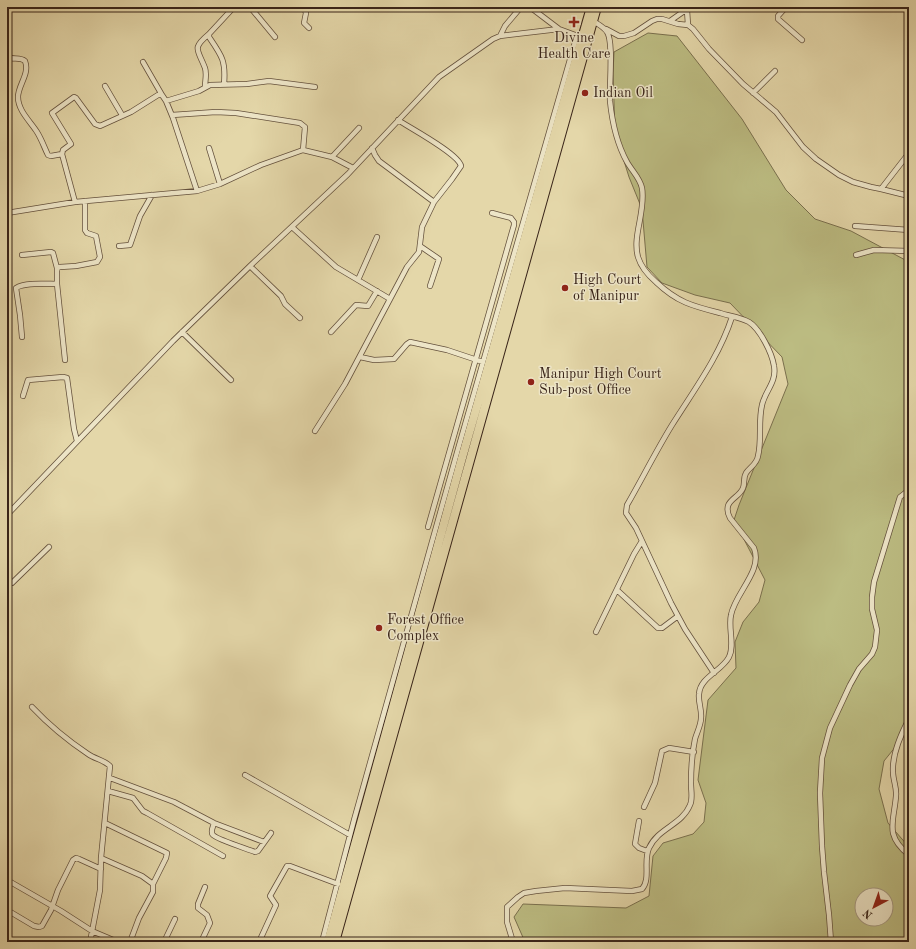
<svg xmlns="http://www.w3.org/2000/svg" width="916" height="949" font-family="'Old Standard TT',serif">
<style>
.green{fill:#bcbc82;stroke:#7a704e;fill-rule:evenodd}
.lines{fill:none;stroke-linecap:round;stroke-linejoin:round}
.minor-casing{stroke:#64513d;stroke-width:6}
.trunk-casing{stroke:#392419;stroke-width:10}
.minor{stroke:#ede5c7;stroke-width:4.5}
.trunk{stroke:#e4d7a9;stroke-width:8}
.poi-dot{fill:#8f2418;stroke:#ede5c7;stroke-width:1.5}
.labels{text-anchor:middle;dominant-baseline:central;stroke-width:3;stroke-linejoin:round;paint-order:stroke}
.poi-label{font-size:14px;fill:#392419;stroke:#ede5c7;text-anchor:start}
</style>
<rect width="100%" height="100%" fill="#e4d7a9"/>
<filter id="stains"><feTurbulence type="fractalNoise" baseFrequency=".005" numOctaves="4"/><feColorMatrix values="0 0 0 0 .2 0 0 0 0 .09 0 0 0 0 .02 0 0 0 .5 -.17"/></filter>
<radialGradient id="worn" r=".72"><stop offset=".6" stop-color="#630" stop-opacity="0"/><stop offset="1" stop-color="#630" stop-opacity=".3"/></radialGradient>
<path class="green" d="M648,33l29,3 65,83 44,71 29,29 36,12 58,31v468l-25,31 -5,28 9,34 21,24v95h-384l-11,-25 9,-13 103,4 23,-12 4,-40 10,-13 30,-9 11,-12 2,-19 -8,-23 10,-80 28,-32 -1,-26 8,-20 16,-20 6,-22 -31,-60 5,-15 49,-121 -6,-27 -52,-54 -35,-8 -33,-12 -15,-16 -5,-58 -13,-32 -14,-45 -2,-59 1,-21zM862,895h24v24h-24z"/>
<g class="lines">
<g class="minor-casing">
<path id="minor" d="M250,7l25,30
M304,7l2,6 -2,10 5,5
M530,7l29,22 19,7
M786,7l-8,9v3l24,21
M687,10l1,15
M670,21l20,-14
M606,29l13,7h5l10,-3 18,-12 5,-2h5l16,5 10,1 5,4 16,20 34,35 33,28 27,35 13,12 23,16 14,7 18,5 10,2 28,7
M500,36l5,-10 16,-19
M7,57c6,3 13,0 18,4 5,13 -7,24 -7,36 0,14 13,25 19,35 5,8 7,15 11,23l3,1 11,-2
M143,62l19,33
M224,84c2,-23 -2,-28 -15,-47v-3l25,-27
M105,86l17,29
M205,87c0,-6 2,-13 0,-19 -7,-19 -14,-19 4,-34
M753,93l22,-22
M166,101l33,-10 11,-6 37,-1 22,-3 46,6
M172,115l44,-3 20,1 64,10 5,4 -2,23
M209,148l11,36
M372,148l3,7 4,6 55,41
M332,157l27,-29
M881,189l28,-36
M75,202l-13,-48 1,-4 8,-6 -19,-31 22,-16 2,1 19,26 5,2 31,-14 27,-17h4l4,6 7,17 24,73
M7,213l68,-11 122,-11 23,-7 41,-19 42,-15 29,7 21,11
M855,226l54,4
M292,227l44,40 54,32
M119,246l11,-1 10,-29 12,-21
M420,246l19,13 -9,27
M22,255l29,-3 2,1 4,15
M856,255l18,-5 35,1
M250,266l31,30 4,8 15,14
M358,280l19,-43
M182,332l49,48
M331,332l25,-27 12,1 9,-15
M22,337l-2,-22 -4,-27c9,-6 31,-4 41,-4
M360,357l14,3 20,-1 13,-15 3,-2 37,8 36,12
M65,360l-8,-76v-16l3,-1 16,-1 21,-4 3,-5 -4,-21 -9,-3 -2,-3v-29
M23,396l5,-16 35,-3 4,1 7,51 3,12
M315,431l30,-47 62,-117 12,-15 3,-25 12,-25 18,-23 9,-13c-2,-12 -51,-38 -63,-46
M7,515l166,-174 77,-75 98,-92 91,-97 54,-38 7,-3 59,-7
M428,527l86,-302v-3l-3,-4 -19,-5
M7,583h5l37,-36
M617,590l41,38h4l16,-12
M596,632l38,-78 8,-13
M714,673l-29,-44 -14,-26 -35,-75 -10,-15 1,-8c15,-26 29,-54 45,-80 22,-35 47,-68 60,-108
M32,707c17,18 35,33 56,47 7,5 16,6 22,12l-9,92 -1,32 -10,52
M909,719c-8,15 -17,35 -16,53 0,8 4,16 3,24 -2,26 -12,39 13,59
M245,775l105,60
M110,778l64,24 40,21 50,19
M108,791l25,7 10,13 4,2 76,43
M644,807l11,-24 7,-32 7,-3 25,4
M639,821l-4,23 4,4 8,3
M105,823l62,30 -1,5 -13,26
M214,823c-1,4 -4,9 -1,12 5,5 35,14 42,17l3,-1 13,-18
M101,858l41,18 11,8v8l-14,26 -9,24
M7,880l54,31 31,20 26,11
M7,910l27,16 5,1 3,-1 9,-16 7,-20 15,-30 3,-2 3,1 22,10
M164,942l11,-23
M201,942l9,-19 -3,-8 -9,-7v-4l7,-17
M259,942l17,-37 -6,-9 17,-30h3l48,18
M322,942l32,-122 104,-371 119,-414
M513,942l-6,-20v-15l11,-10 6,-4 12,-2 29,-3 67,3 10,-2c9,-10 1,-28 7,-41 9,-20 33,-23 41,-43 3,-6 1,-14 1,-21 0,-14 1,-31 4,-45 2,-7 6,-14 6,-21 1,-8 -3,-16 -2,-24 1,-17 23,-23 30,-37 6,-12 -1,-29 2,-42 4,-22 32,-44 23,-67l-24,-30c-9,-18 9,-19 13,-30 2,-5 0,-10 3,-15 4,-6 11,-9 12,-17 4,-16 0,-34 4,-51 3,-14 15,-23 12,-39 -2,-13 -14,-37 -25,-44 -9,-5 -20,-6 -29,-9 -28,-7 -43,-11 -64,-31 -7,-6 -15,-15 -18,-25 -6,-21 8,-46 4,-69 -2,-10 -10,-17 -15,-26 -10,-18 -15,-41 -17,-61 -1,-15 4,-59 -3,-69 -3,-5 -9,-8 -14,-11
M831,942l-2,-27 -5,-43 -2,-26 -2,-53 2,-35 8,-30 20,-43 9,-16 13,-15 3,-7 2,-17 -5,-21v-12l2,-15 26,-85 9,-7"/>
</g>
<g class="trunk-casing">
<path id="trunk" d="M328,942l134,-484 129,-451
M335,942l262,-935"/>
</g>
<use href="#minor" class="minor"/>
<use href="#trunk" class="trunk"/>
</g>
<g class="poi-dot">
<path d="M572 16h4v4h4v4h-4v4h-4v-4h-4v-4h4z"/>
<circle cx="585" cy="93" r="4"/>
<circle cx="565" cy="288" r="4"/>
<circle cx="531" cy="382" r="4"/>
<circle cx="379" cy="628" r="4"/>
</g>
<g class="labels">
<g class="poi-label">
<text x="574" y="38" text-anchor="middle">Divine<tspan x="574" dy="16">Health Care</tspan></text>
<text x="593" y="93">Indian Oil</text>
<text x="573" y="280">High Court<tspan x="573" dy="16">of Manipur</tspan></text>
<text x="539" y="374">Manipur High Court<tspan x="539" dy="16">Sub-post Office</tspan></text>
<text x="387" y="620">Forest Office<tspan x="387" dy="16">Complex</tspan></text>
</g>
</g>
<rect width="916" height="949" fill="none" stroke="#e4d7a9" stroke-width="24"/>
<rect x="8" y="8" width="900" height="933" fill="none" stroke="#392419" stroke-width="2"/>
<rect x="12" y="12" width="892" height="925" fill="none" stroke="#392419"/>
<g transform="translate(874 907) rotate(221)"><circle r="19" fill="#ede5c7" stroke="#a59881"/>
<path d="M0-3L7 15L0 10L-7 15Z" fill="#8f2418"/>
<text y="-6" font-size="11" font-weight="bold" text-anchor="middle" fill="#392419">N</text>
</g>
<rect width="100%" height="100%" filter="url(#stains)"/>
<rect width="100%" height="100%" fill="url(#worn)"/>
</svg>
